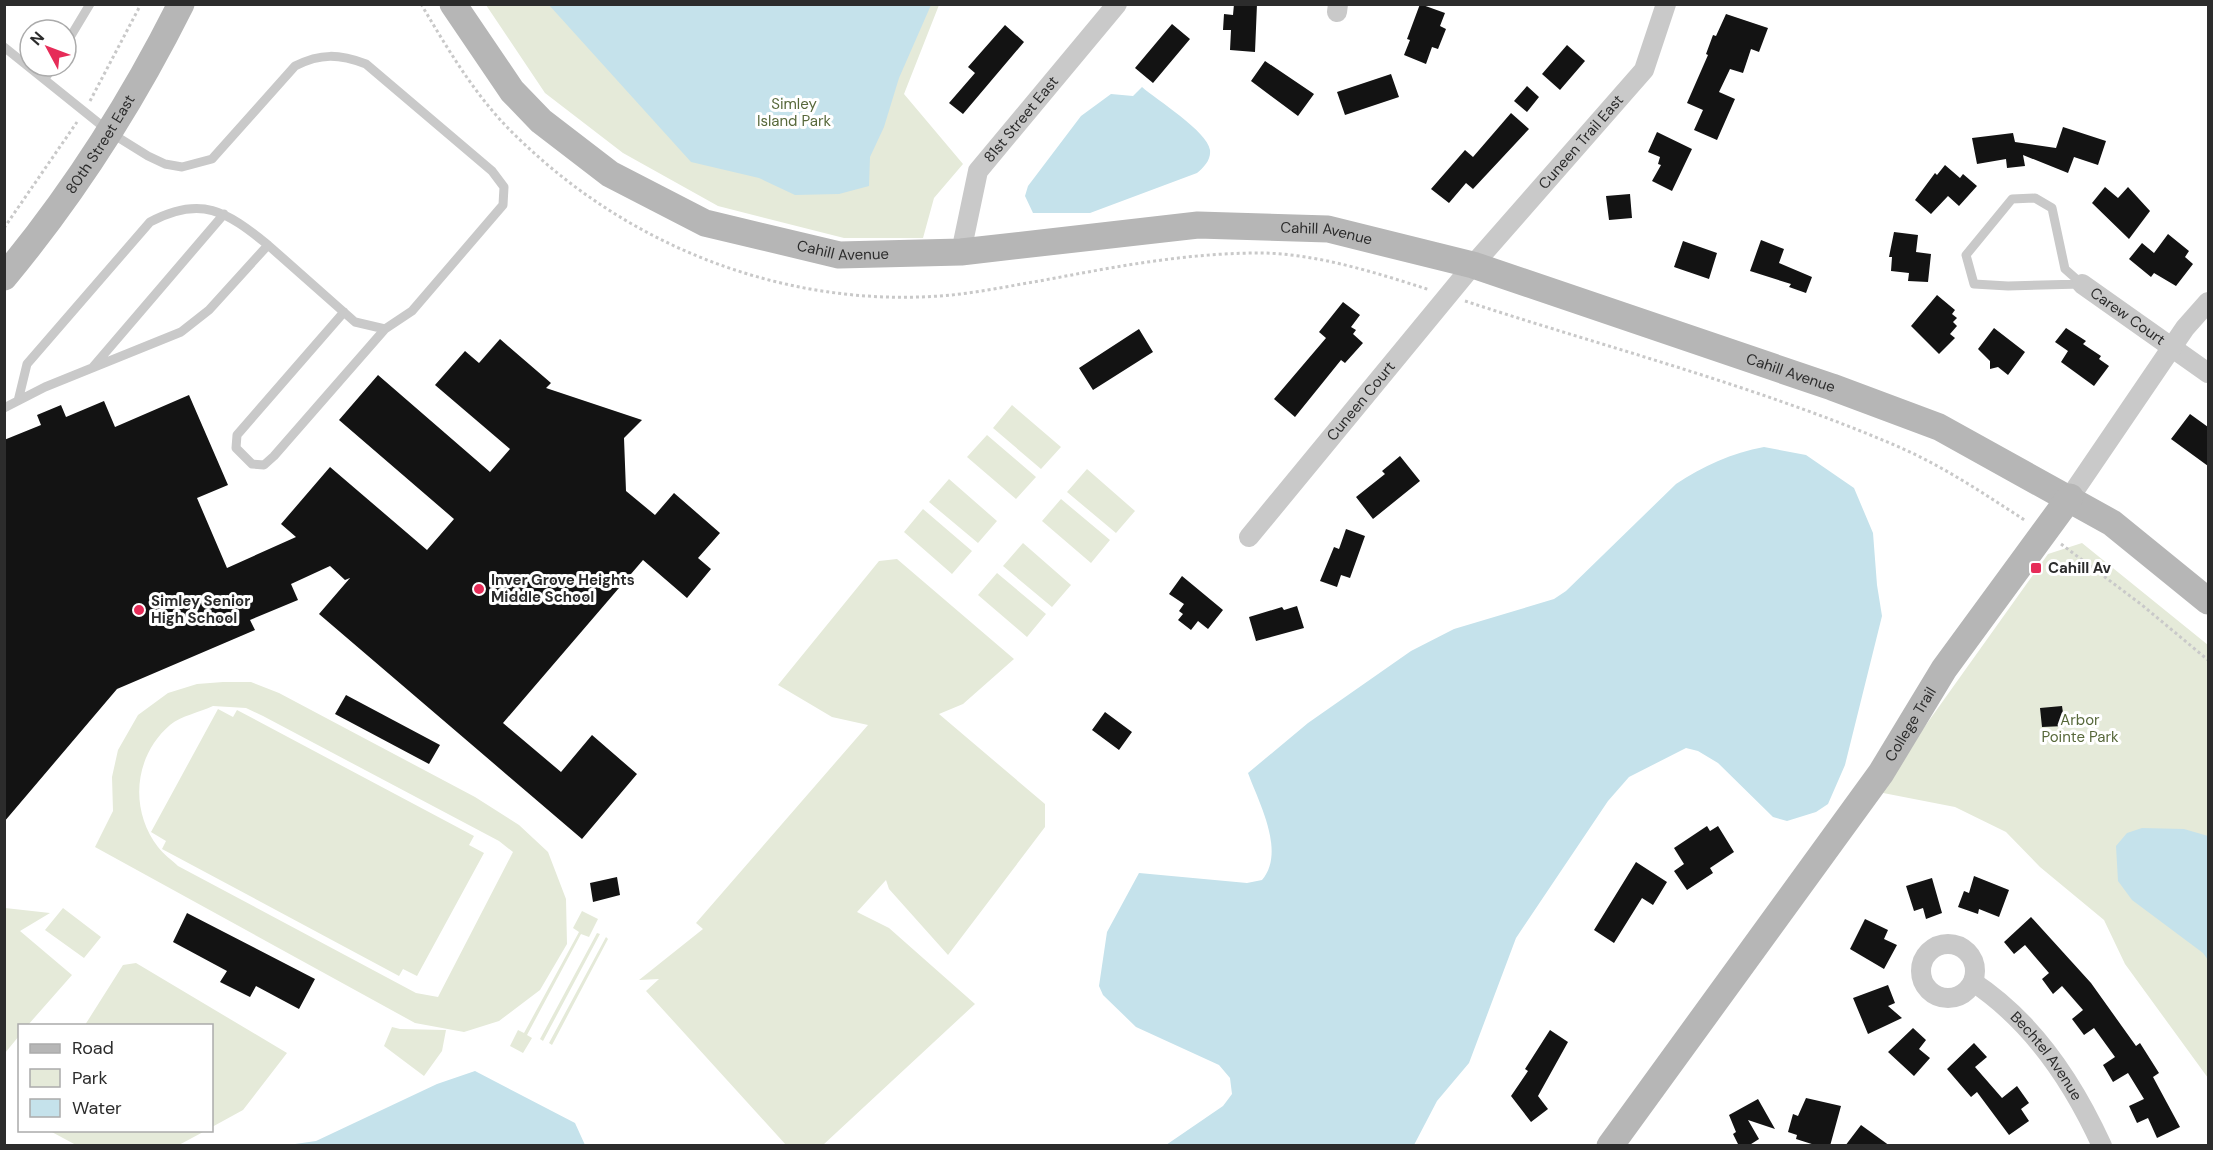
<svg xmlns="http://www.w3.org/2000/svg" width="2213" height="1150" font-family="'DM Sans',sans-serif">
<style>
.green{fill:#e5ead9;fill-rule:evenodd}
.water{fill:#c5e2eb}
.building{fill:#131313}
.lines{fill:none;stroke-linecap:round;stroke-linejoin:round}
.path{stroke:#c9c9c9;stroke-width:3;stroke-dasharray:3 3;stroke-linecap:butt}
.lane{stroke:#c9c9c9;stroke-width:9}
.street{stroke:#c9c9c9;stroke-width:20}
.secondary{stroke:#b6b6b6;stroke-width:27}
.poi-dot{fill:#e62c58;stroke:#fff;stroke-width:2}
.labels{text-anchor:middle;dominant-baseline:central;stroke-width:6;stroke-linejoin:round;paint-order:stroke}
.park-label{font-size:15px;fill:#57683a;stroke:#fff}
.street-label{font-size:15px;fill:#2c2c2c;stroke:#fff}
.poi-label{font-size:15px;font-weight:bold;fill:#2c2c2c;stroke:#fff;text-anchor:start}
</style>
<rect width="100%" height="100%" fill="#fff"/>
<path class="green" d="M486,5h453l-35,89 59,70 -29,34 -11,40h-79l-126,-32 -95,-53 -78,-60z
M1012,405l49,42 -20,22 -48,-41z
M987,435l49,42 -20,22 -49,-42z
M1087,469l48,42 -19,22 -49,-41z
M949,479l48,42 -19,22 -49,-41z
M1061,499l49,41 -19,23 -49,-42z
M923,509l49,42 -20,23 -48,-42z
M1023,543l48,42 -19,22 -49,-41z
M2082,543l126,102v433l-83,-114 -21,-44 -64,-53 -34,-35 -51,-25 -77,-15 170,-238z
M897,559l117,100 -51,45 -24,10 106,90v23l-97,128 -59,-66 -3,-9 -29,32 32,16 86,76 -152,141h-37l-140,-154 13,-12 -20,1 64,-51 -7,-6 172,-198 -36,-8 -54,-32 101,-124z
M997,573l49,41 -19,23 -49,-42z
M223,682h28l28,11 196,104 44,28 29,27 18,47 1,45 -27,46 -41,31 -35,11 -49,-9 -320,-176 18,-36 -1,-34 6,-27 20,-35 30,-22 29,-9zM213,706l33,2 17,8 236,125 14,11 -75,145 -22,-4 -238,-127c-6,-6 -15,-12 -20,-19 -29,-38 -24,-91 12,-122 11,-9 30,-13 43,-19z
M218,709l15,8 4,-7 237,126 -5,9 15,8 -67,123 -14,-7 -4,7 -237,-127 4,-8 -15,-9z
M5,908l45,5 -30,18 52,44 -44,50 -8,1 -1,10 -14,17z
M63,908l38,29 -17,21 -39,-28z
M582,911l16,8 -9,18 -8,-3 -54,101 5,3 -9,15 -13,-7 8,-16 6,3 55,-101 -6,-4z
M597,933l3,1 -57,107 -3,-2z
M606,937l2,2 -56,106 -3,-2z
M136,963l151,90 -44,57 -31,17v-101l-127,-1 38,-60z
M392,1027l8,2 46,1 -4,21 -18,25 -40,-30z
M50,1131h155l-28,15 -101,-1z"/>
<path class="water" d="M549,5h382l-32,73 -15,49 -14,30 -1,29 -30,8 -44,1 -36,-17 -68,-16z
M1142,87c15,13 65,44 68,63 1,10 -6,17 -13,23l-107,40h-57l-8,-17 3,-10 53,-70 30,-22 22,2z
M1764,447l42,8 48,33 19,45 4,52 5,31 -37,149 -17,39 -12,8 -29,9 -14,-4 -55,-54 -20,-12 -12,-3 -57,29 -21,24 -92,137 -47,125 -32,38 -23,44h-248l57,-39 9,-12 -2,-16 -11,-13 -83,-38 -33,-32 -4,-9 8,-54 32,-59 108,10 15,-3c24,-28 -3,-77 -14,-107l60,-50 103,-72 43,-22 100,-30 12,-8 110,-107c27,-18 56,-31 88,-37z
M2142,828l42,1 24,7v124l-5,-7 -71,-53 -14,-19 -2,-35 11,-13z
M475,1071l100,52 10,22h-297l28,-4 121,-57z"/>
<path class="building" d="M1234,4h23l-2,48 -25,-2 1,-20h-8l1,-16 9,1z
M1420,4l25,9 -5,13 6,3 -8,20 -6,-2 -6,17 -22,-9 6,-15 -3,-1z
M1726,14l42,14 -9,24 -8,-3 -8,24 -13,-4 -11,23 16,7 -18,41 -23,-10 9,-20 -16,-7 21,-48 -2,-1 7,-19 3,1z
M1172,24l18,15 -37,44 -18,-15z
M1005,25l19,17 -61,72 -14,-11 26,-30 -7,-6z
M1567,45l18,16 -25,29 -18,-16z
M1265,61l49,33 -16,22 -47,-35z
M1391,74l8,23 -54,18 -8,-23z
M1527,86l12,11 -12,15 -13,-11z
M1511,113l18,16 -56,60 -7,-6 -17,20 -18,-14 34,-39 8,7z
M2063,127l43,14 -8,24 -24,-8 -6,16 -45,-18 2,11 -18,2 -1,-9 -29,5 -5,-26 41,-5 2,9 41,6z
M1657,132l35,17 -20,42 -20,-10 9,-16 -3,-1 2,-7 -12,-5z
M1945,165l15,13 3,-4 14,12 -18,20 -11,-10 -17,18 -16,-14 20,-27 2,2z
M2105,187l13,11 10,-11 22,24 -21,28 -37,-36z
M1630,194l2,24 -23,2 -3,-24z
M1894,232l24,3 -2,17 15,2 -3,28 -20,-1 1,-8 -18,-2 1,-14h-3z
M2168,234l21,17 -4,6 8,7 -17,22 -22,-13 -3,4 -22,-18 13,-16 12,10z
M1761,240l23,9 -5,14 33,14 -6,16 -17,-6 2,-3 -41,-13z
M1683,241l34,12 -8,26 -35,-12z
M1937,295l18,15 -3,4 5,4 -4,4 4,4 -7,8 5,4 -16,16 -28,-28z
M1343,302l17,13 -9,12 5,3 -3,4 10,9 -18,20 -4,-3 -46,57 -21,-18 52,-61 -7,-6z
M1994,328l31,24 -17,23 -10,-8 -8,2v-8l-12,-12z
M2066,328l20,13 -3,3 18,12 -2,3 10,7 -15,20 -33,-24 7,-11 -13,-9z
M1139,329l14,23 -60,38 -14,-22z
M500,339l51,44 -5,5 96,32 -18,18 2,53 29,24 19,-22 46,40 -22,25 13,11 -24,29 -44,-38 -140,163 58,49 31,-37 45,39 -55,65 -263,-225 31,-36 -5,2 -15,-14 -39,18 7,16 -48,20 5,10 -138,59 -113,133v-382l37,-15 -4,-10 24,-10 5,12 38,-16 11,26 74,-32 39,90 -31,13 30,70 69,-31 -15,-13 49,-57 97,83 27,-31 -115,-99 39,-45 112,97 20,-23 -75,-64 30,-34 14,12z
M2190,414l18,13v39l-37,-27z
M1400,456l20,25 -47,38 -17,-22 29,-23 -3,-3z
M1346,529l19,7 -15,42 -9,-3 -4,12 -17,-6 14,-34 5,2z
M1182,576l41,34 -15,19 -10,-8 -7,9 -13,-10 5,-6 -4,-3 5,-7 -15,-10z
M1297,606l7,22 -48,13 -7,-24 33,-10 2,3z
M346,695l94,50 -11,19 -94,-50z
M2062,706l3,20 -23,1 -2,-19z
M1105,712l27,20 -13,18 -27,-20z
M1707,826l3,5 8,-5 16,26 -24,16 3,5 -26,17 -13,-19 10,-7 -10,-16z
M1636,862l31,20 -14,23 -11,-7 -28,45 -20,-13z
M1974,876l35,14 -10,27 -20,-8 -1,5 -20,-7 6,-16 5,2z
M617,877l3,18 -27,7 -3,-19z
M1932,878l10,35 -16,6 -3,-11 -9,3 -8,-25z
M187,913l128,66 -16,30 -43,-23 -6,11 -30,-15 7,-11 -54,-29z
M2031,917l60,66 45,63 4,-3 19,30 -6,4 27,50 -23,11 -9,-20 -11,5 -8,-17 15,-7 -16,-26 -15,9 -10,-17 12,-8 -21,-29 -10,7 -12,-16 11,-9 -21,-24 -9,8 -11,-15 7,-6 -24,-28 -11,9 -10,-12z
M1865,919l23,11 -4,9 13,6 -13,24 -34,-20z
M1888,985l7,18 -7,3 14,12 -34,16 -15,-36z
M1913,1028l13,12 -7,9 11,9 -16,18 -26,-24z
M1550,1030l18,12 -30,54 10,13 -17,13 -20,-26 17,-25 -3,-2z
M1974,1043l13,14 -12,10 27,31 15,-12 12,17 -8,6 8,12 -20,14 -32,-43 -6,5 -24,-28z
M1806,1098l35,8 -11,40h-12l-22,-7 1,-4 -9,-3 5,-18 5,2z
M1758,1099l17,30 -27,-9 11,19 -11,7h-9l-6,-12 3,-2 -7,-17z
M1861,1125l29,21h-45z"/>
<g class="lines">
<path class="path" d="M421,4c28,47 56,95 96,133 111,109 266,170 422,159 32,-2 64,-9 95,-14 75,-14 149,-29 225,-29 56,0 118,20 171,37
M90,101l51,-97
M4,228l73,-106
M1465,301c140,46 291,85 427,143 48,20 91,49 134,77
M2061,544l81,61 66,55"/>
<path class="lane" d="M66,44l24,-40
M4,47l107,86 37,23 17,8 17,3 30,-8 83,-93c26,-13 44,-12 71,-2l126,107 12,16 -1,18 -91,106 -27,18 -30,-7 -87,-77 -59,65 -28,22 -136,55 -41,21
M45,79l8,-13
M2035,198l17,10 13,61 17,15 -74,2 -34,-2 -8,-29 46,-56z
M344,312l-107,123 -1,13 16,16 12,1 10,-9 111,-127
M93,367l131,-153
M18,401l9,-37 123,-142c51,-27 76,-11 118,23"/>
<g class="street">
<path d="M1337,12l1,-8"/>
<path id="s1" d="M961,252l17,-81 139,-167"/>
<path id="s2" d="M2082,284l126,89"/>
<path d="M2070,497l115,-169 23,-26"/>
<path id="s3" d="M1249,537l224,-272 171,-195 22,-66"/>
<circle cx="1948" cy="971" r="27"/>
<path id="s4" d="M1973,982c59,39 100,100 129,164"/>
</g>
<g class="secondary">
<path id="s5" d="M453,4l59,87 29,30 69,53 95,49 134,32 122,-3 237,-27 130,4 145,36 359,122 107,40 173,96 96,78"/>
<path id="s6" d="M4,277c70,-84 128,-175 177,-273"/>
<path id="s7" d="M1610,1146l271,-373 63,-104 126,-172"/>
</g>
</g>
<g class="poi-dot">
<rect x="2030" y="562" width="12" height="12" rx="3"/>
<circle cx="479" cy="589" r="6"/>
<circle cx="139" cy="610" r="6"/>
</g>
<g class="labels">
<g class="park-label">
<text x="794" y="104">Simley<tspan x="794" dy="17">Island Park</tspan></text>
<text x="2080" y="720">Arbor<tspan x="2080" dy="17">Pointe Park</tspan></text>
</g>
<g class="street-label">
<text stroke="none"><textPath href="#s1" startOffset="150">81st Street East</textPath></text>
<text stroke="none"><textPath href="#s3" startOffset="516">Cuneen Trail East</textPath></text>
<text stroke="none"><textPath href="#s6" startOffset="164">80th Street East</textPath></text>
<text stroke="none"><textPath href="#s5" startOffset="968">Cahill Avenue</textPath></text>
<text stroke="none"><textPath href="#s5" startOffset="482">Cahill Avenue</textPath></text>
<text stroke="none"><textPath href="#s2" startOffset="56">Carew Court</textPath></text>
<text stroke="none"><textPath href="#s5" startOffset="1454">Cahill Avenue</textPath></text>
<text stroke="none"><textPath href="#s3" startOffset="176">Cuneen Court</textPath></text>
<text stroke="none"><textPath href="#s7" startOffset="518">College Trail</textPath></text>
<text stroke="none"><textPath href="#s4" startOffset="105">Bechtel Avenue</textPath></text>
</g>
<g class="poi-label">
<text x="2048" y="568">Cahill Av</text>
<text x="491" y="580">Inver Grove Heights<tspan x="491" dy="17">Middle School</tspan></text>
<text x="151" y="601">Simley Senior<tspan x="151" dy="17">High School</tspan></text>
</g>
</g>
<rect width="2213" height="1150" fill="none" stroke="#2c2c2c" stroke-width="12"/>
<rect x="18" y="1024" width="195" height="108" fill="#ffffff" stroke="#ababab" stroke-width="1.5"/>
<rect x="30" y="1044" width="30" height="9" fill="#b6b6b6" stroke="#ababab" stroke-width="1.5"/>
<text x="72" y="1054" font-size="18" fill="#2c2c2c">Road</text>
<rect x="30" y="1069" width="30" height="18" fill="#e5ead9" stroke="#ababab" stroke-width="1.5"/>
<text x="72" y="1084" font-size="18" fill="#2c2c2c">Park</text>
<rect x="30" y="1099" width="30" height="18" fill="#c5e2eb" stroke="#ababab" stroke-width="1.5"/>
<text x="72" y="1114" font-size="18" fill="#2c2c2c">Water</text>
<g transform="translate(48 48) rotate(311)"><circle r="28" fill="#ffffff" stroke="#ababab" stroke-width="1.5"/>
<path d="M0-4.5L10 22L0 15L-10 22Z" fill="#e62c58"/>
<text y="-9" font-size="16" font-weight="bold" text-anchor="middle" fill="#2c2c2c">N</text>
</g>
</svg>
